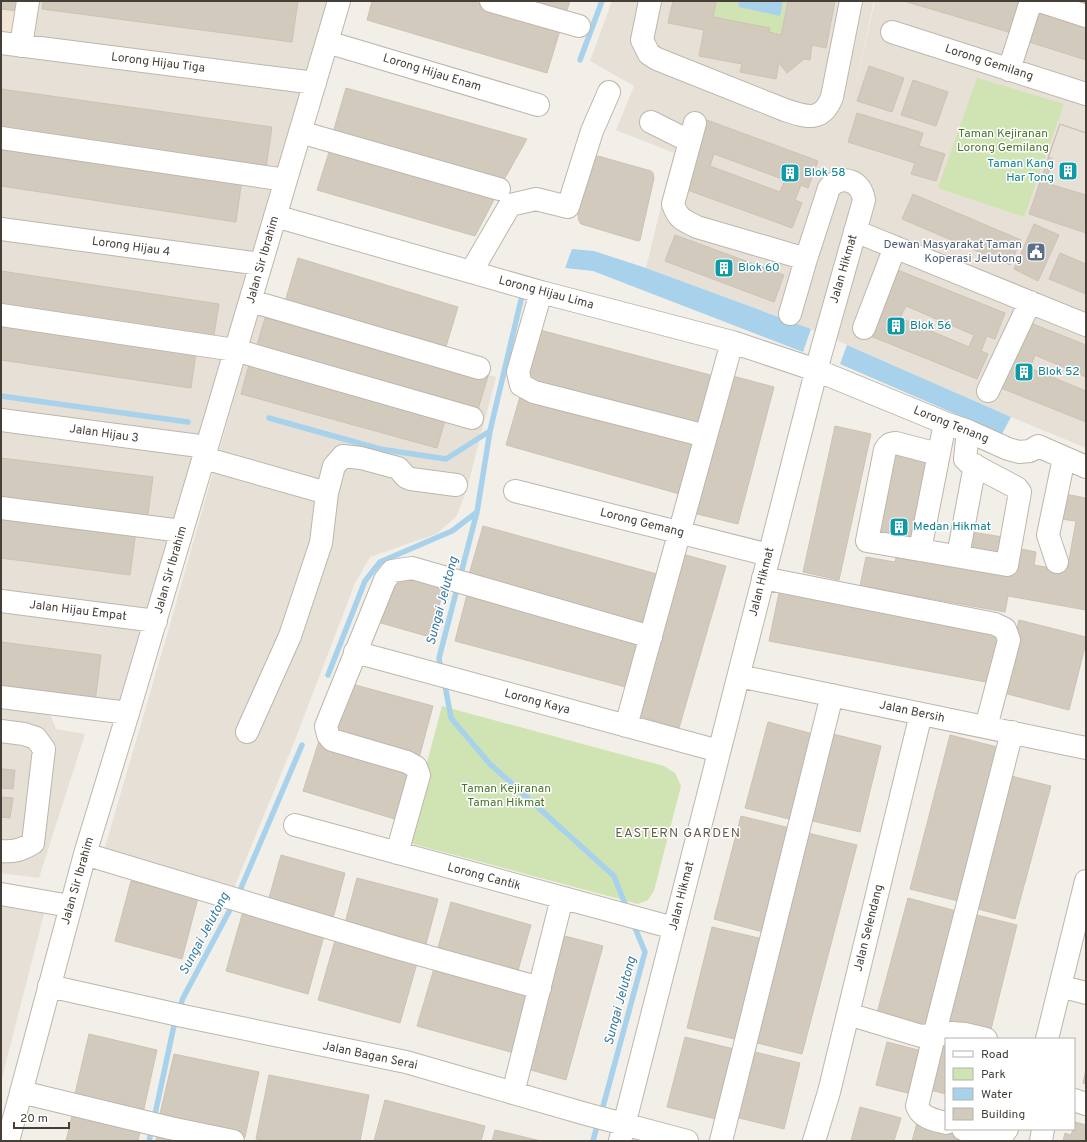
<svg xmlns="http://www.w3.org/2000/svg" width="1087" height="1142" font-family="Overpass,sans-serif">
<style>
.residential{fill:#e6e0d6}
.commercial{fill:#f3e5d4}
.green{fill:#d0e4b3}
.water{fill:#a8d2eb}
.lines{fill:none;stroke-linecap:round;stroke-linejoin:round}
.stream{stroke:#a8d2eb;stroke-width:5.5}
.building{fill:#d3cabe;stroke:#cec1b2;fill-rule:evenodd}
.minor-casing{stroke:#bdb6ab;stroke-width:24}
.minor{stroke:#fff;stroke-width:22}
.labels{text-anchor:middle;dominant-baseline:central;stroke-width:3;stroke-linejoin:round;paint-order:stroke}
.street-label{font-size:12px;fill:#453f37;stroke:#fff}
.park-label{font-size:12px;fill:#4b732e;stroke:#fff}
.culture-label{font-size:12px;fill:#0d838f;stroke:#fff;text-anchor:start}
.service-label{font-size:12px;fill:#4e5e75;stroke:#fff;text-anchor:end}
.water-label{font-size:13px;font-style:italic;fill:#3679a1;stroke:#fff}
.neighbourhood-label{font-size:13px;letter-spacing:1px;fill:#675c4f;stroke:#fff}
</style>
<rect width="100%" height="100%" fill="#f2efe8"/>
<path class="residential" d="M1,1h338l-211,712 -127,-16z
M612,1h262l-22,101 23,-101h211v447l-75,-31 -200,-88 -165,-61 28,-115 -58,-23 18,-44 -44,-25z
M259,310l237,67 -30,115 -10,25 -20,17 -66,23 -15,26 -60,157 -64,155 -128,-41 66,-226z
M1,709l49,5 6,15 29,5 -46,144 -38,-5z
M1,894l46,8 -46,180z"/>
<path class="commercial" d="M1,1h33l-6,39 -27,-4z"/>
<path class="green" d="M716,1h72l-7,34 -12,-3 1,-4 -57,-11z
M977,78l87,26 -40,113 -86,-29z
M442,706l222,60 11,7 6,13 -27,105 -6,9 -10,4 -232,-62z"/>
<path class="water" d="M738,1h45l-3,15 -41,-9z
M572,249l22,2 52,17 165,61 -8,23 -210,-81 -28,-3z
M847,345l164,72 -9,17 -162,-70z"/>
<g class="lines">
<path class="stream" d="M580,60l22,-59
M1,396l187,26
M269,418l111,31 66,10 44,-28
M460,577l17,-65 13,-81 31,-131
M441,670l-2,-12 19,-73
M328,675l37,-94 15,-19 72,-31 25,-19
M444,680l7,38 39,46 124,112 13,33
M238,895l64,-150
M179,1010l4,-12 50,-94
M601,1114l44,-162 -12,-29
M154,1119l19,-89 3,-12
M149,1141l3,-13
M593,1141l5,-19"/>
</g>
<path class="building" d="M1,1h19l-2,10 -17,-2z
M43,1h255l-6,41 -250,-33z
M372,1h99l90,26 -14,46 -180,-53z
M505,1h65l-6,18z
M673,1h43l-3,16 57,11 -1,4 12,3 7,-34h47l-9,47 -14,-3 -2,15 -6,-1 -17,14 -8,-10 -3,16 -36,-7 2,-8 -43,-8 5,-26 -36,-7z
M904,1h115l4,8 -8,25z
M1067,1h19v6z
M1046,10l40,13v37l-60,-19 9,-28z
M869,66l35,12 -12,34 -35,-11z
M913,80l35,12 -12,34 -35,-11z
M346,88l181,51 -26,46 -169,-49z
M1,89l271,38 -6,41 -265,-38z
M857,113l66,20 -4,13 26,8 -9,27 -25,-7 4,-11 -67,-21z
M707,120l111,41 -10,27 -7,-3 -6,15 7,3 -10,25 -110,-40 11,-30 3,2 4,-9 -4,-2zM714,154l71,26 -5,12 -70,-26z
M1060,124l26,9v62l-40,-12 7,-24 -5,-2z
M1060,124l26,9v100l-57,-19z
M1,143l241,36 -6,43 -235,-36z
M331,146l166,48 -22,42 -158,-46z
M598,156l53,15 2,2 1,5 -14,62 -2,1 -57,-17 -2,-3 -1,-7 13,-54 2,-3z
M913,194l108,46 -11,25 -108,-46z
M1034,224l25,11 -21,46 -24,-12z
M675,235l109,40 -10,27 -109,-41z
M1060,253l26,11v30l-37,-15z
M298,258l160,49 -14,46 -160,-48z
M895,269l110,44 -10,26 -8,-3 -6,15 7,3 -11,25 -109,-44 12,-29 4,2 3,-9 -3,-1zM906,306l68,29 -5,12 -69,-29z
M1,271l218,33 -6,36 -212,-31z
M277,315l211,61 -12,40 -221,-64 10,-34z
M1028,322l58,23v32l-51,-22 -5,13 56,23v31l-85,-34 12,-29 3,1 4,-9 -4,-1z
M1,323l195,29 -5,36 -190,-28z
M536,329l182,48 -22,53 -166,-45 -6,-10z
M250,361l197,53 -10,34 -196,-54z
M729,375l45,12 -36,137 -45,-11z
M521,393l171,48 4,8 -13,46 -177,-50z
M835,426l36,8 -32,146 -36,-8z
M895,448l36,6 -19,103 54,4 5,-29 32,5 13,11 20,4 -2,13 33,6 9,-50 -16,-2 5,-25 21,4v112l-78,-14 -3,16 -145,-26 6,-29 29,5 1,-4 6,1 1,-7 -27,-5z
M1,458l152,19 -6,44 -146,-18z
M1,514l135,17 -6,44 -129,-17z
M483,526l181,50 -15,52 -181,-50z
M682,554l44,12 -47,162 -44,-13z
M402,573l43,12 -15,52 -49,-14 12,-43z
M780,588l218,43 5,8 -12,44 -222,-42z
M468,591l177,51 -12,47 -178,-48z
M1019,620l67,17v6l-17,67 -69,-18z
M1,642l100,13 -6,47 -94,-12z
M348,683l85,23 -14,52 -80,-22 -4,-8z
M768,722l49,13 -24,85 -48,-12z
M829,733l52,13 -21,86 -52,-12z
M950,735l51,13 -39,154 -52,-13z
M319,741l89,27 6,8 -13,45 -98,-30z
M1,767l1,2 13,1 -2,19 -12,-1z
M1007,775l44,11 -36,133 -44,-12z
M1,797l12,1 -3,20 -9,-1z
M741,816l53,13 -27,104 -53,-14z
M808,833l49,12 -55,209 -49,-12z
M281,855l64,18 -13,49 -65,-17z
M357,878l81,21 -13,49 -81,-21z
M131,881l67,17 -16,61 -67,-18z
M908,898l52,14 -35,114 -48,-13z
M451,902l80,23 -14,49 -80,-23z
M244,908l81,24 -17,62 -82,-23z
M969,913l48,12 -27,108 -41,-10z
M712,927l51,12 -24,101 -52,-12z
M561,935l42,11 -37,134 -42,-12z
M336,937l82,23 -18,63 -82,-23z
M435,965l89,25 6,7 -16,56 -97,-27z
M89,1034l68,16 -14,63 -69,-15z
M685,1037l53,13 -18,70 -53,-13z
M946,1040v54l-16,-4 12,-49z
M887,1042l39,10 -11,43 -39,-10z
M751,1051l49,12 -16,66 -49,-12z
M174,1054l85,18 -14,65 -86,-19z
M1086,1069v15l-3,-1z
M269,1075l100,20 -9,46h-94l-10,-2z
M385,1100l100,26 -4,15h-107z
M860,1107l41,11 -7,23h-43z
M73,1112l68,15 -3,14h-72z
M1075,1122l11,3v16h-23l2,-8 6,2 2,-6h1z
M917,1123l63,18h-68z
M159,1130l50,11h-53z
M495,1130l46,11h-49z"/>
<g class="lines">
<g class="minor-casing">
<path id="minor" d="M491,1l88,25
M650,1l-8,39 7,14 8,5 128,51c21,7 37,13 47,-13l19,-96
M1040,1l46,15
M892,32l194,62
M327,42l211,63
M1,43l314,40
M21,46l7,-45
M1009,70l22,-69
M651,122l38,19
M695,123l-22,81c5,15 10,16 24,23l109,32
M300,132l199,57
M1,138l285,42
M275,216l266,76 191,50 84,28 129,53 23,8 40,18 11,3 11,-1 8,-5 48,21
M1,229l260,35
M855,231l231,94
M471,272l39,-67 26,-6 32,8 24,-76 17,-39
M541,292l-23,80 3,13 13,7 172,44
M251,301l228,67
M1,315l234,35 237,68
M864,328l31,-81
M988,391l42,-89
M1,420l206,27
M945,423l-25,127 87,15 13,-73 -3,-4 -49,-26 -3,-3 3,-28
M204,458l123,35
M515,491l254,64
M1,508l181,23
M920,550l-53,-9 18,-91c3,-5 5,-7 11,-7l42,11
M958,556l17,-91
M1057,562l-9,-27 16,-77
M763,578l232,46 10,5 4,11 -23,87
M1,601l155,20
M355,652l364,99
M739,676l347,72
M1,697l127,16
M626,726l106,-384
M1,731l23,3 12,4 8,11 -11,94c-11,7 -19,9 -32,8
M247,732l43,-96 31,-93 6,-50 7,-27 9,-10 18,2 37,10 8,9 5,2 45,6
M295,825l379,103
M397,853l22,-78 -3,-8 -9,-5 -75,-22 -4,-5 -2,-9 59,-146 7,-9 20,-3 239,69
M85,854l312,94 143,40
M1,894l69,12
M49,986l134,30 223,46 180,52 101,27
M1060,986l26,7
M848,1014l73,22 31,-3 13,1 21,5
M1047,1039l39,-158
M21,1092l149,36 63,13
M513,1093l49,-195
M1074,1100l12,4
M946,1123c-11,-3 -25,-5 -29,-17l17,-70 78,-304
M963,1129l31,10 6,-1 7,-9
M8,1141l77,-287 43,-141 211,-712
M620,1141l200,-785 44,-156c-3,-20 -22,-26 -35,-12l-23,71 -16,55
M721,1141l111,-446
M814,1141l15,-49 92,-378
M1041,1141l2,-12"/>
</g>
<use href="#minor" class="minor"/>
</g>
<defs>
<g id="building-square" transform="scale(1)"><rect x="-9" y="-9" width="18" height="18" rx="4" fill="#0f9aa8" stroke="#fff"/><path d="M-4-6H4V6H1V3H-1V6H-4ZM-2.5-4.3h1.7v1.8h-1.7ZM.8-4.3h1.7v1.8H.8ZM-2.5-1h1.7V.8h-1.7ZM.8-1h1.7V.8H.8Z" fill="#fff"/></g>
<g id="civic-square" transform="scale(1)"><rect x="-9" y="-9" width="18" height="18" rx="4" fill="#5c6f8a" stroke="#fff"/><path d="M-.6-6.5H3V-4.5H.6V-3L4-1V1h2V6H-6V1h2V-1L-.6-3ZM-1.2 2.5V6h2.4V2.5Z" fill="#fff"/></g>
</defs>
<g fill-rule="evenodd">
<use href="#building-square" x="1068" y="171"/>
<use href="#building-square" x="790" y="173"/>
<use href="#civic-square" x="1036" y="252"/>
<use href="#building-square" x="724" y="268"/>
<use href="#building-square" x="896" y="326"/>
<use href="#building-square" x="1024" y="372"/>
<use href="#building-square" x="899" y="527"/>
</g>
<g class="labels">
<g class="street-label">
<text transform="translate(158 63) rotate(7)">Lorong Hijau Tiga</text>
<text transform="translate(989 63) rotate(18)">Lorong Gemilang</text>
<text transform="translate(432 73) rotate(17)">Lorong Hijau Enam</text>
<text transform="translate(131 247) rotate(8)">Lorong Hijau 4</text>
<text transform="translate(263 260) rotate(-74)">Jalan Sir Ibrahim</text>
<text transform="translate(844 269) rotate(-74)">Jalan Hikmat</text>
<text transform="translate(546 293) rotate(15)">Lorong Hijau Lima</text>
<text transform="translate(951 425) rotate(22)">Lorong Tenang</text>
<text transform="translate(104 434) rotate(8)">Jalan Hijau 3</text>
<text transform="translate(642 523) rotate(14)">Lorong Gemang</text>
<text transform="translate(171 570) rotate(-74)">Jalan Sir Ibrahim</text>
<text transform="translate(762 582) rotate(-76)">Jalan Hikmat</text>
<text transform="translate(78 611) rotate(7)">Jalan Hijau Empat</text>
<text transform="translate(537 702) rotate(15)">Lorong Kaya</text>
<text transform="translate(912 712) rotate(12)">Jalan Bersih</text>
<text transform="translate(484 877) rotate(15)">Lorong Cantik</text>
<text transform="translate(78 881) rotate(-74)">Jalan Sir Ibrahim</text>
<text transform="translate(682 896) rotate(-76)">Jalan Hikmat</text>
<text transform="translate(869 928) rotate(-76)">Jalan Selendang</text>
<text transform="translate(370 1056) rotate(12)">Jalan Bagan Serai</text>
</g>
<g class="park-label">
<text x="1003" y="134">Taman Kejiranan<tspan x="1003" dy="14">Lorong Gemilang</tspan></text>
<text x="506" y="789">Taman Kejiranan<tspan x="506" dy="14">Taman Hikmat</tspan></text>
</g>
<g class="culture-label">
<text x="1054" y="164" text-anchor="end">Taman Kang<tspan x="1054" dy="14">Har Tong</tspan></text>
<text x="804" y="173">Blok 58</text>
<text x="738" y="268">Blok 60</text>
<text x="910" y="326">Blok 56</text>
<text x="1038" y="372">Blok 52</text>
<text x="913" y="527">Medan Hikmat</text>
</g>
<g class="service-label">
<text x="1022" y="245">Dewan Masyarakat Taman<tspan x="1022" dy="14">Koperasi Jelutong</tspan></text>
</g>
<g class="water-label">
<text transform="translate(443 601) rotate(-75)">Sungai Jelutong</text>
<text transform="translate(205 934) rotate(-62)">Sungai Jelutong</text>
<text transform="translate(621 1001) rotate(-75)">Sungai Jelutong</text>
</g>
<g class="neighbourhood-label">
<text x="678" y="834">EASTERN GARDEN</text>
</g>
</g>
<rect width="1087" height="1142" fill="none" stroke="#453f37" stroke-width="4"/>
<rect x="945" y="1038" width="130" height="92" fill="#ffffff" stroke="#b5b2af"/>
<rect x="953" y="1051" width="20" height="6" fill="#ffffff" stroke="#b5b2af"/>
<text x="981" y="1058" font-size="12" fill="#453f37">Road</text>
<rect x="953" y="1068" width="20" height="12" fill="#d0e4b3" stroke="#b5b2af"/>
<text x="981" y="1078" font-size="12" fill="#453f37">Park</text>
<rect x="953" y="1088" width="20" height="12" fill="#a8d2eb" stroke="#b5b2af"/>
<text x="981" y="1098" font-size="12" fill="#453f37">Water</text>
<rect x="953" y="1108" width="20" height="12" fill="#d3cabe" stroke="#b5b2af"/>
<text x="981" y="1118" font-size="12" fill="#453f37">Building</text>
<path d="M14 1122v6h55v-6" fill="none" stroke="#453f37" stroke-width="2"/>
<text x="20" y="1122" font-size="12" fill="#453f37" stroke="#ffffff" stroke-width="3" paint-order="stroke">20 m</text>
</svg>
